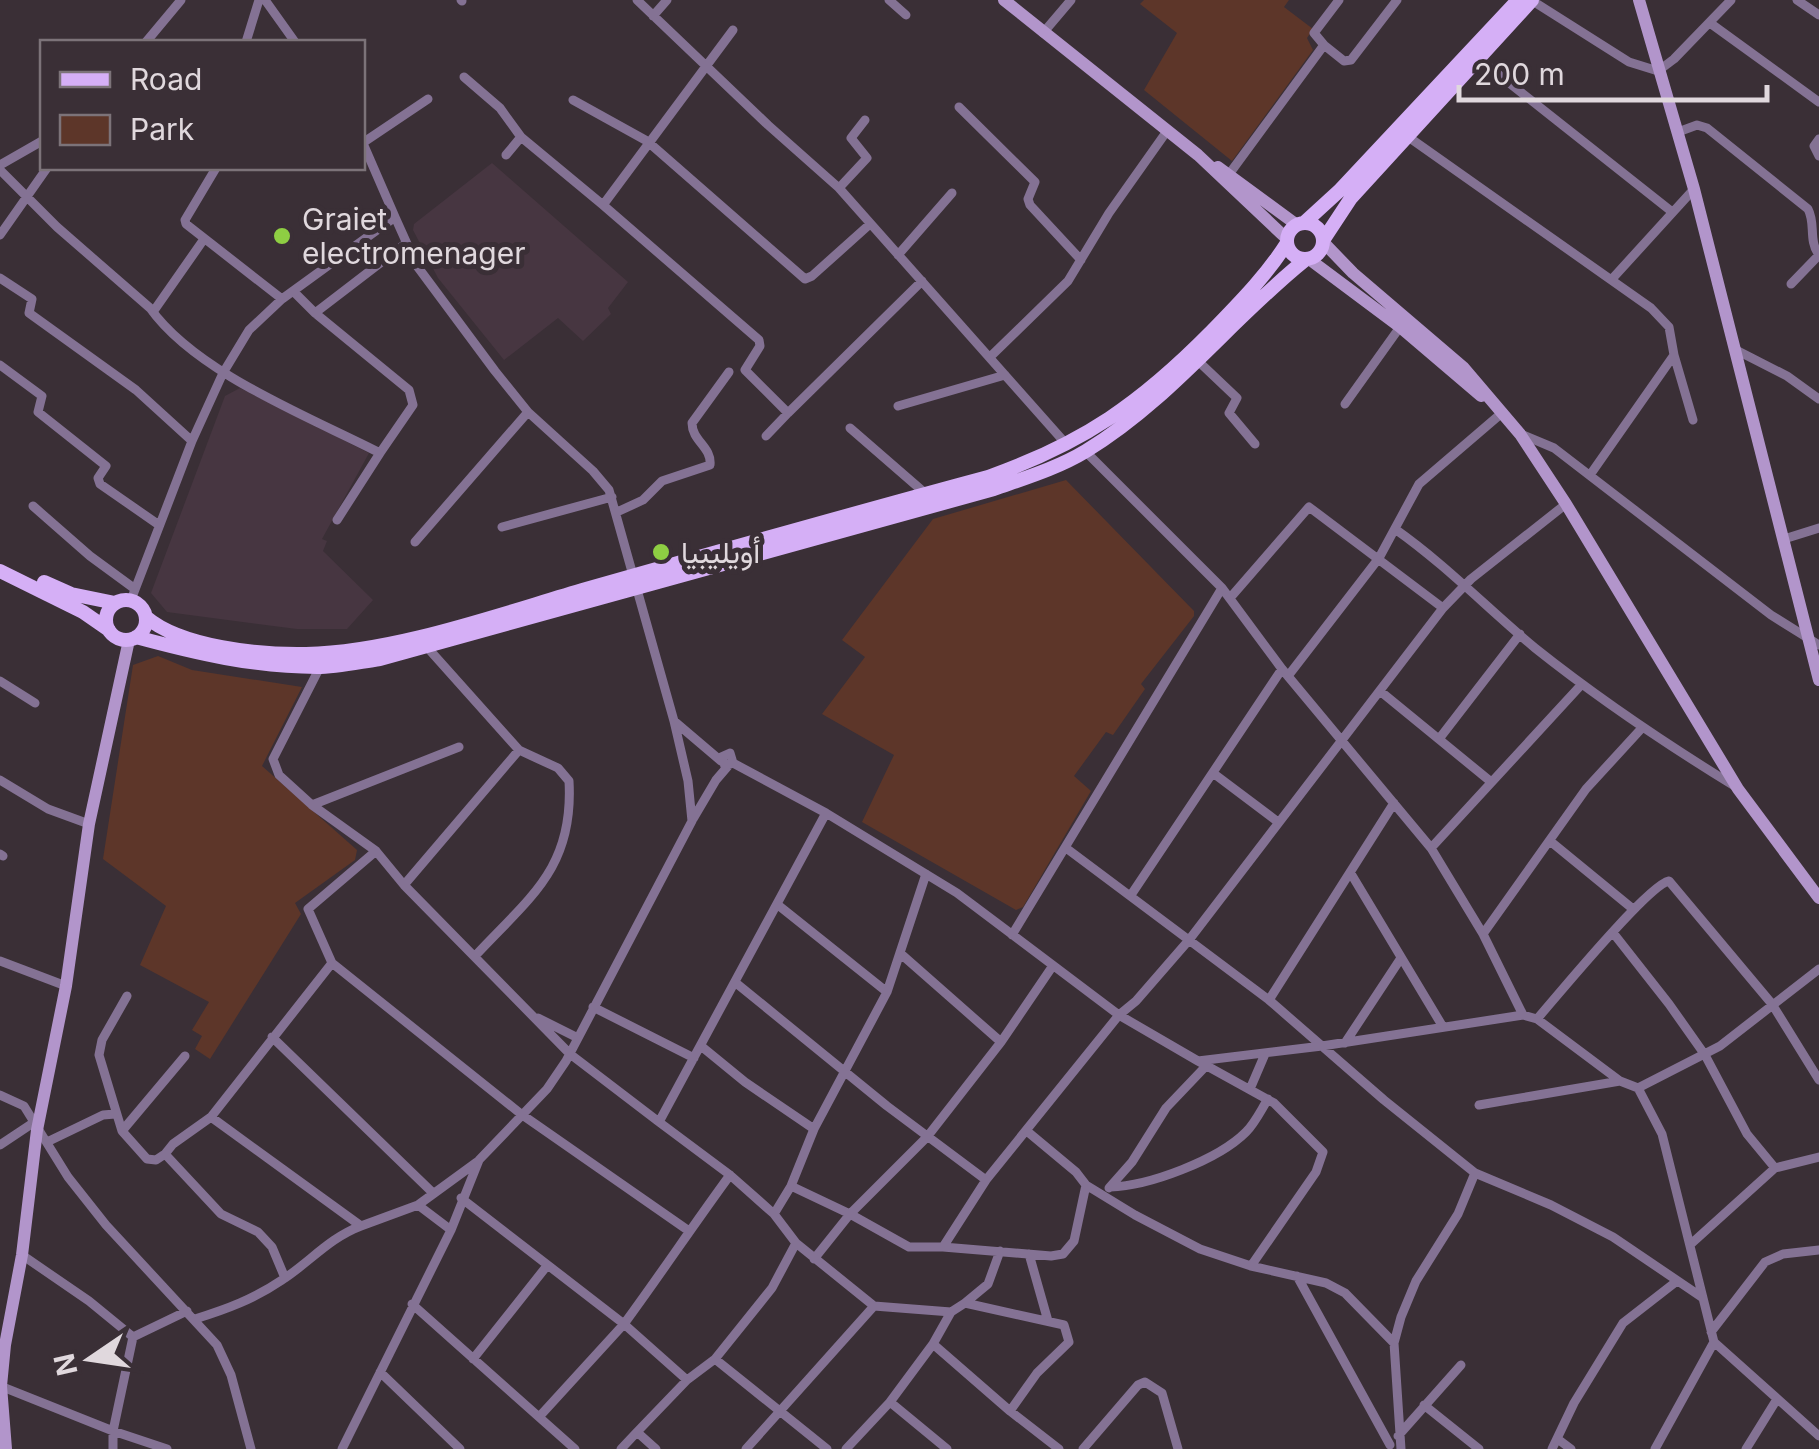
<svg xmlns="http://www.w3.org/2000/svg" width="1819" height="1449" font-family="Inter,Vazirmatn,sans-serif">
<style>
.built{fill:#473641}
.green{fill:#5d3629}
.lines{fill:none;stroke-linecap:round;stroke-linejoin:round}
.street{stroke:#847294;stroke-width:9}
.secondary{stroke:#b295cb;stroke-width:12}
.primary{stroke:#d5aff6;stroke-width:14}
.poi-dot{fill:#8ece43;stroke:#3a2f36;stroke-width:4}
.labels{text-anchor:middle;dominant-baseline:central;stroke-width:10;stroke-linejoin:round;paint-order:stroke}
.poi-label{font-size:30px;fill:#e0d8dd;stroke:#3a2f36;text-anchor:start}
</style>
<rect width="100%" height="100%" fill="#3a2f36"/>
<path class="built" d="M492,163l136,119 -20,26 3,6 -28,27 -25,-23 -54,42 -66,-82 -25,-48 1,-6z
M240,388l129,65 -47,86 5,2 -4,10 50,49 -26,29h-50l-130,-17 -16,-19 74,-197z"/>
<path class="green" d="M1144,0h145l-5,7 29,22 -6,9 6,12 -81,111 -88,-71 33,-57 -37,-29z
M1066,480l128,131v5l-53,68 4,5 -32,46 -7,-3 -32,44 17,15 -68,116 -7,3 -154,-88 32,-67 -72,-41 43,-57 -23,-17 91,-121z
M158,656l34,14 110,17 -40,79 95,84 -2,10 -60,43 6,11 -91,145 -15,-10 7,-13 -10,-6 17,-28 -69,-37 26,-59 -63,-47 30,-194z"/>
<g class="lines">
<path class="street" d="M265,0l30,42
M461,0l1,1
M637,0l131,125 71,63 228,257
M889,0l17,15
M1531,0l98,62 29,9 16,-12 57,-59
M1797,0l22,15
M653,16l14,-16
M1710,23l109,79
M733,30l-130,175 156,135 1,6 -15,24 43,43 -22,23
M1043,33l28,-33
M146,42l35,-42
M246,42l13,-42
M1324,45l-10,-12 25,-33
M1479,59l192,152
M464,77l36,31 21,29 82,68
M573,100l74,41 158,138 7,-3 58,-52
M959,107l76,75 -7,17 2,6 51,55
M1678,132l19,-7 10,3 101,81c8,15 0,31 11,46
M1407,136l244,172 18,19 5,28
M1819,139l-5,7 5,10
M362,141l33,76
M364,142l64,-43
M506,155l15,-18
M0,165l42,-24
M216,168l-31,52 1,4 96,75
M0,170l57,57 93,81c46,65 160,109 230,145l-43,67
M1227,177l97,-132 20,16 7,-1 46,-60
M839,188l28,-30 -16,-20 14,-18
M0,235l47,-67
M898,255l54,-62
M0,278l32,21 -3,14 107,77 56,51
M1612,279l82,-90
M1791,284l28,-29
M293,291l22,22 90,-69
M153,312l51,-73
M315,313l94,77 4,15 -33,48
M1736,350l51,26 32,23
M990,357l78,-76 41,-68 58,-82
M1198,361l39,37 -8,15 26,31
M0,365l42,31 -4,16 68,54 -8,12 2,6 59,41
M1345,404l55,-77
M898,406l107,-31
M788,413l134,-132
M850,428l76,66
M1521,434l33,14 217,167 48,30
M1085,451l137,137 60,81 149,179 52,86 40,81
M1590,475l84,-120 19,65
M33,506l57,50 45,33
M617,512l26,-12 19,-19 48,-16c2,-18 -18,-24 -18,-42l37,-51
M502,527l110,-30
M1395,529c51,36 93,80 140,119 64,51 131,96 201,139
M1784,539l35,-11
M415,542l113,-130
M1230,598l79,-91 134,101
M131,600l61,-159 31,-68 26,-43 33,-31 113,-82 22,49 78,105 33,41 65,59 16,19 65,231 14,60 4,40 -126,240 -19,28 -68,71 -28,70 -109,219
M426,646l93,104 39,18 11,13c5,87 -39,116 -93,174
M320,667l-47,92 6,16 33,30 64,46 28,34 166,169 89,68 167,-309
M1288,676l91,-118 40,-74 84,-72
M0,681l35,22
M1380,691l110,90
M674,721l47,40
M1439,739l81,-105
M733,763l-3,-10 -9,4 4,9 8,-3 93,50 131,80 162,122 79,46 124,-15 201,-31 14,4 83,62 18,7 24,46 52,208
M1213,773l65,49
M0,780l48,29 41,15
M1394,803l-125,197 115,100 91,73 -17,41 -42,67 -15,36 -7,26 7,106
M312,805l147,-58
M693,819l23,-39 12,-14
M1550,841l83,68
M1066,848l203,152
M1431,848l151,-164
M376,851l-68,58 24,54 189,151 168,117
M0,854l3,2
M1350,872l93,155
M404,885l115,-135
M1131,895l151,-226
M778,905l109,87
M1483,934l103,-145 55,-60
M1614,934l55,70 36,51 42,79 28,34
M1012,935l210,-347
M901,954l100,88
M0,961l66,25
M332,963l-121,154 150,109 57,-21 59,-43
M736,983l151,123 99,74
M127,996l-25,44 -3,15 23,76 63,-75
M593,1007l101,51
M538,1018l40,20
M1537,1019c20,-23 111,-134 132,-138l103,123 47,76
M272,1037l161,156
M1345,1043l56,-85
M701,1046l44,36 69,47
M1198,1061l76,42 49,49 -7,20 -65,94 75,17 19,10 49,50
M1638,1088l82,-42 99,-77
M1250,1089l15,-35
M0,1095l24,11 44,71 38,48 111,120 14,30 20,74
M1479,1105l141,-24
M659,1122l71,53 44,39 22,29 78,63 77,6 14,-9 99,22 5,17 -32,31 -27,38 -77,-67
M122,1131l25,28 9,1 9,-6 56,60 37,18 14,15 13,31
M1028,1132l48,40 10,13 49,30 65,34 51,17
M47,1142l56,-27 12,-1
M0,1145l33,-22
M165,1154l8,-10 38,-27
M1475,1173l76,32 62,32 90,61
M1086,1185l-12,56 -11,13 -12,2 -108,-9 43,-67 133,-165 17,-14 53,-61 254,-332 28,-29 95,-75
M791,1186l59,28 77,-77 74,-95 51,-75
M1110,1187c39,-1 108,-27 136,-55 9,-9 15,-22 22,-33
M1109,1188l23,-26 34,-54 40,-42
M461,1198l163,126 -85,93
M418,1205l33,25
M774,1214l17,-28 23,-57 73,-137 39,-118
M796,1243l-24,45 -57,71 112,90
M1692,1243l83,-75 44,-11
M1029,1254l19,67
M22,1255l67,46 44,36
M814,1259l36,-45 59,33h34
M1297,1276l93,169
M965,1303l23,-19 12,-33
M412,1304l163,145
M195,1319c32,-10 59,-20 87,-39 28,-18 47,-42 79,-54
M1711,1332l54,-70 18,-8 36,-4
M473,1359l73,-92
M380,1372l80,77
M687,1380l-63,-56c36,-49 70,-100 106,-149
M0,1386l113,45 54,18
M1424,1405l55,44
M1010,1411l49,38
M637,1432l50,-52 28,-21
M1398,1436l63,-71
M1559,1440l12,9
M113,1449v-18l20,-94 54,-26
M621,1449l16,-17 19,17
M746,1449l128,-143
M846,1449l44,-47
M947,1449l-57,-47 43,-58 18,-32
M1083,1449l55,-64 7,-3 17,11 16,56
M1552,1449l22,-46 49,-80 54,-42
M1655,1449l59,-107 105,94
M1746,1449l31,-50"/>
<path class="secondary" d="M1004,0l194,155 89,84
M1639,0l55,189 125,491
M1218,167l79,58
M1324,243l29,30 110,94 57,67 46,70 172,285 81,109
M1309,259l91,68 81,69
M6,1449l-5,-63 4,-41 17,-90 15,-125 29,-144 23,-162 40,-184"/>
<path class="primary" d="M1287 241a18 18 0 1 1 36 0a18 18 0 1 1-36 0Z
M1304,223l35,-32 179,-191
M1324,239l27,-41 181,-198
M0,571l83,41 26,18
M44,582l27,12 44,9
M106 620a20 20 0 1 1 40 0a20 20 0 1 1-40 0Z
M146,617c35,30 114,38 160,37 89,-2 194,-40 280,-65 134,-38 268,-76 402,-112 96,-34 153,-74 224,-146 27,-28 54,-55 75,-88
M136,637c59,16 119,30 181,30 20,0 42,-5 63,-8l614,-170c31,-11 64,-21 92,-38 84,-51 143,-130 219,-191"/>
</g>
<g class="poi-dot">
<circle cx="282" cy="236" r="10"/>
<circle cx="661" cy="552" r="10"/>
</g>
<g class="labels">
<g class="poi-label">
<text x="302" y="219">Graiet<tspan x="302" dy="34">electromenager</tspan></text>
<text x="681" y="552">أويليبيا</text>
</g>
</g>
<rect x="40" y="40" width="325" height="130" fill="#3a2f36" stroke="#7c7379" stroke-width="2.5"/>
<rect x="60" y="72" width="50" height="15" fill="#d5aff6" stroke="#7c7379" stroke-width="2.5"/>
<text x="130" y="90" font-size="30" fill="#e0d8dd">Road</text>
<rect x="60" y="115" width="50" height="30" fill="#5d3629" stroke="#7c7379" stroke-width="2.5"/>
<text x="130" y="140" font-size="30" fill="#e0d8dd">Park</text>
<g transform="translate(90 1359) rotate(257)" stroke="#3a2f36" stroke-width="8" paint-order="stroke">
<path d="M0-8L18 38L0 25L-18 38Z" fill="#e0d8dd"/>
<text y="-15" font-size="28" font-weight="bold" text-anchor="middle" fill="#e0d8dd">N</text>
</g>
<path d="M1459 85v15h308v-15" fill="none" stroke="#e0d8dd" stroke-width="5"/>
<text x="1474" y="85" font-size="30" fill="#e0d8dd" stroke="#3a2f36" stroke-width="8" paint-order="stroke">200 m</text>
</svg>
